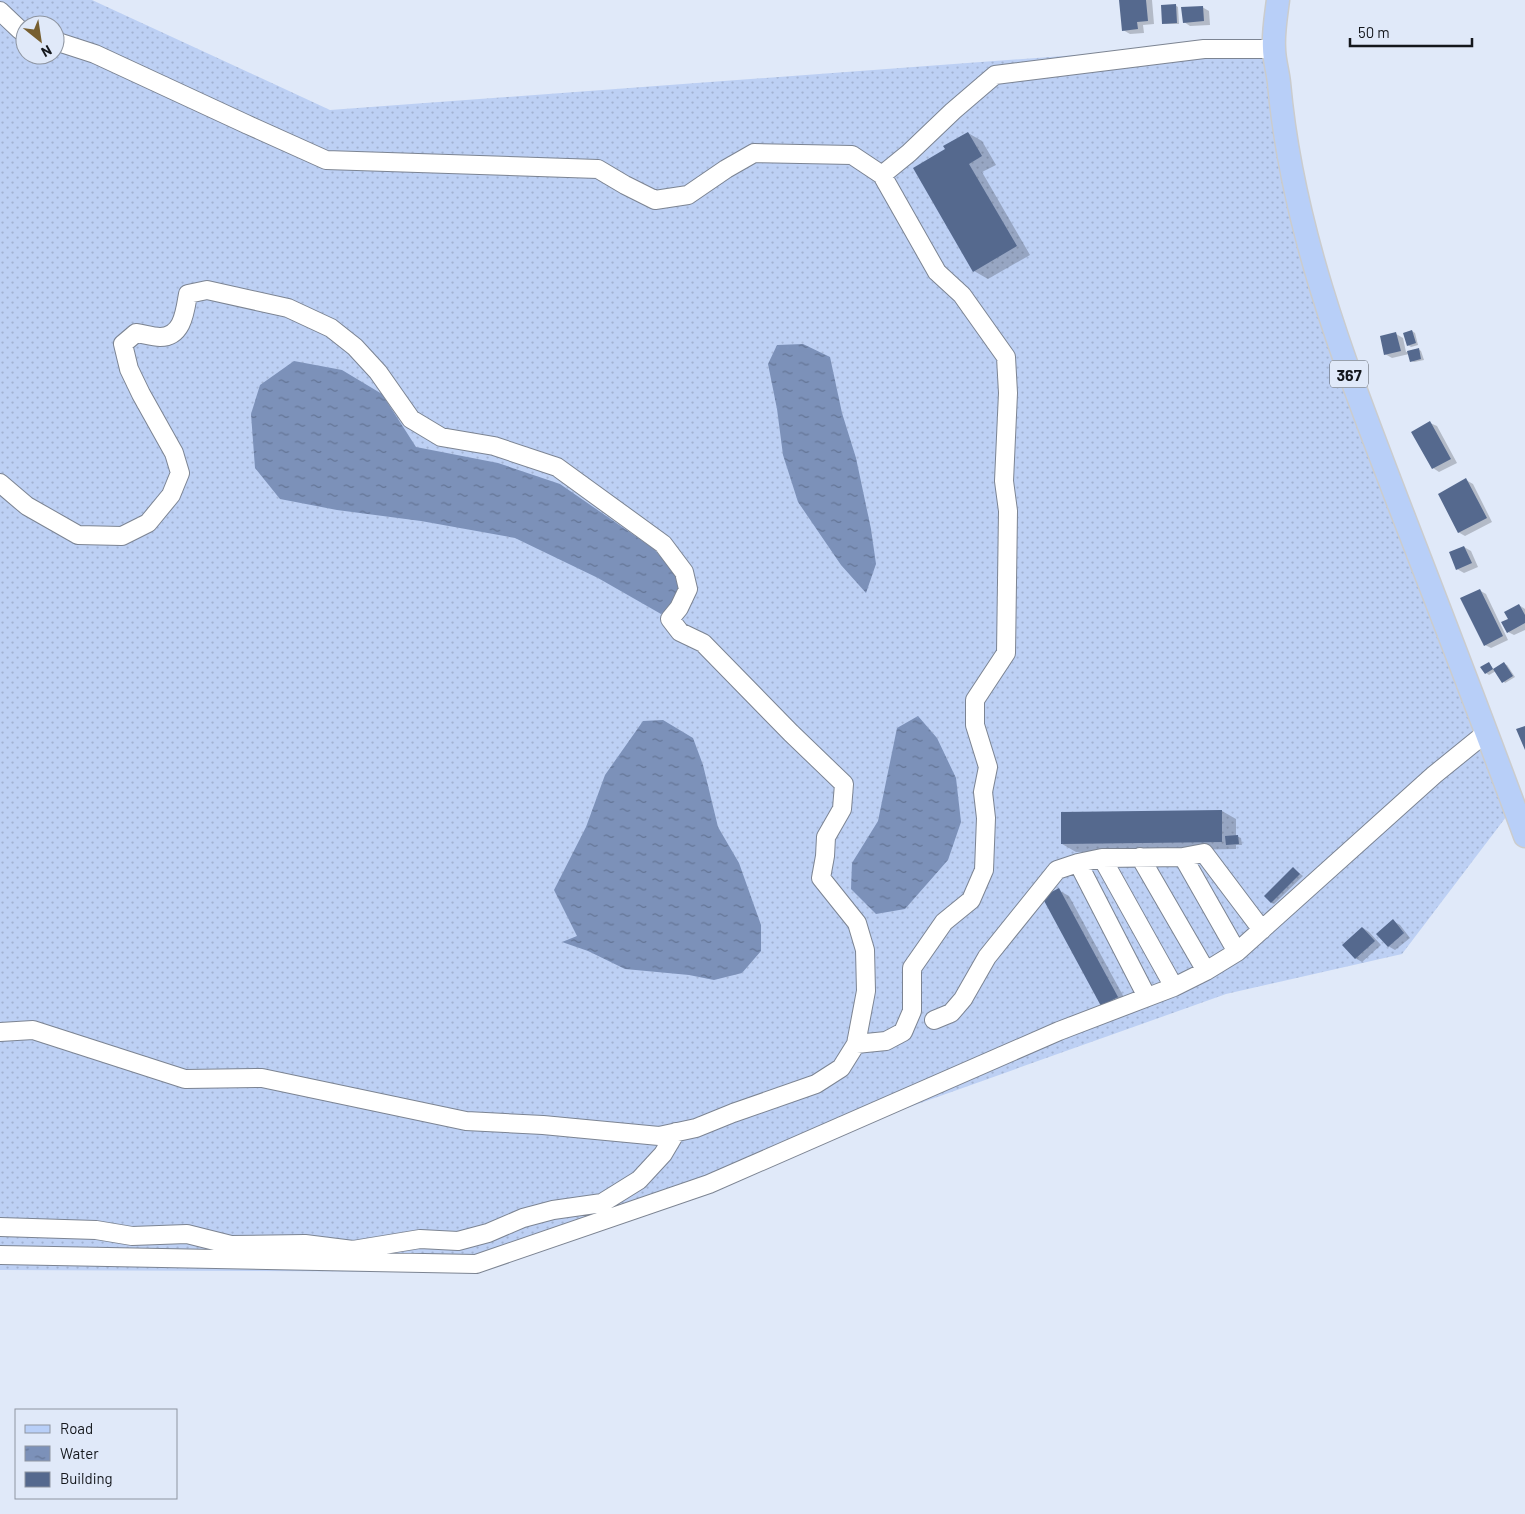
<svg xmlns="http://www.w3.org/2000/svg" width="1525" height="1514" font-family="Barlow,sans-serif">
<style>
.grass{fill:url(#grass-dots);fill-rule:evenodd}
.water{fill:url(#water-ripples)}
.shadow{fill:#0003}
.building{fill:#55698e}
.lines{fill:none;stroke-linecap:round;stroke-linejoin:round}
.minor-casing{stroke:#7c8492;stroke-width:20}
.major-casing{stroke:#cbcccd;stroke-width:25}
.minor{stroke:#fff;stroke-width:18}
.major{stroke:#b8cff8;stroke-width:22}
.labels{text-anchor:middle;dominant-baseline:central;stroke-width:4;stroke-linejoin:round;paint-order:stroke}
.shield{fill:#e0e9f9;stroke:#51565e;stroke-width:1}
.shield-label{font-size:16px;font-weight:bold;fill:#14171c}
</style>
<defs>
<pattern id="grass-dots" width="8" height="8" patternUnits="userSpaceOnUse" patternTransform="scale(1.25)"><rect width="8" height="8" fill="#bdd0f4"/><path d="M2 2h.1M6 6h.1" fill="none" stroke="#a2b2d1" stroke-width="1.8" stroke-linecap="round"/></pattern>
<pattern id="water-ripples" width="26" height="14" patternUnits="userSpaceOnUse" patternTransform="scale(1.25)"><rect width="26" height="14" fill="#7c91b9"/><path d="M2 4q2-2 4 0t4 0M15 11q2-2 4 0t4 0" fill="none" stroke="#647596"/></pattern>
</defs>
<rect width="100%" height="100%" fill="#e0e9f9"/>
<path class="grass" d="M0,0h92l238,110 937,-69 37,200 202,576 -104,137 -176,40 -533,190 -215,88 -478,-2zM25,25h30v30h-30z"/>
<path class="water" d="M803,344l27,13 12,56 14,45 15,71 5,35 -10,29 -25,-28 -43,-63 -15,-47 -6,-46 -9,-45 9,-19z
M294,361l48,9 40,24 34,53 82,16 62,21 94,65 26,30 3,24 -22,11 -63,-36 -83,-40 -94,-17 -84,-11 -57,-11 -25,-31 -4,-54 9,-29z
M918,716l19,22 19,40 5,44 -13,38 -43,49 -29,5 -25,-25 1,-26 26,-42 19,-93z
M663,720l30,18 10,27 15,62 21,36 22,62v26l-19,22 -28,7 -25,-5 -64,-6 -37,-18 -26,-9 15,-6 -23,-46 32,-63 19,-52 38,-54z"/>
<path class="shadow" d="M1120,0h32l2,24 -11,1 1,8 -14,1 -7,-4z
M1175,5l3,2 1,17h-13l-3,-1z
M1202,7l7,4 1,14 -20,1 -6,-4z
M968,133l14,8 14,24 -14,7 48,83 -42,24 -14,-8 -27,-122z
M1412,331l3,2 3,12 -7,2 -3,-2z
M1396,334l7,4 3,14 12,-3 3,2 3,9 -10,2 -3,-1 -2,-7 -17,4 -7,-4z
M1430,423l7,3 20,37 -18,9 -6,-4z
M1466,480l7,4 19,38 -27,14 -7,-4z
M1464,547l7,4 7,16 -14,6 -7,-4z
M1479,590l7,4 22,46 -17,8 -6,-3z
M1519,605l6,4v21l-11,5 -6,-3 2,-13z
M1489,663l5,7 10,-6 3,1 8,12 -10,6 -9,-12 -7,4 -3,-2z
M1222,811l14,8v17l5,2 1,7h-6v4l-160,3 -14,-8z
M1294,869l9,7 -29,28 -3,-2z
M1058,890l11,6 58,107 -25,2z
M1393,921l7,4 10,13 -15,12 -7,-4z
M1363,928l6,4 12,13 -19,17 -7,-4z"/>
<path class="building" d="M1119,0h27l2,21 -11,1 1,7 -16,2z
M1176,4l1,19 -15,1 -1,-19z
M1203,6l1,15 -21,2 -2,-16z
M968,132l14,24 -13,8 48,82 -44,26 -60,-104 32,-19 -2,-3z
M1412,330l4,13 -9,3 -4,-13z
M1396,332l5,19 -17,4 -4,-19z
M1419,348l2,11 -11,3 -3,-11z
M1430,421l21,38 -19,10 -21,-37z
M1466,478l21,40 -29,15 -20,-39z
M1464,546l8,17 -16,7 -7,-18z
M1480,589l23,47 -19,10 -24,-48z
M1519,604l6,11v8l-18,10 -6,-11 7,-3 -4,-7z
M1489,662l4,7 -8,5 -5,-7z
M1504,662l9,14 -11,7 -9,-14z
M1525,726v24l-9,-21z
M1222,810v32l-161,2v-32z
M1238,835l1,9 -13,1 -1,-9z
M1293,867l7,7 -29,29 -7,-7z
M1059,888l59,109 -17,9 -59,-109z
M1393,919l11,14 -16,14 -12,-13z
M1362,927l13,14 -20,18 -13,-14z"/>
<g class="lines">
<g class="minor-casing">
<path id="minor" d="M0,11l20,19 5,1
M55,41l40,13 151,70 80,36 272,9 27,16 30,15 33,-5 38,-26 28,-16 98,2 30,20 55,97 25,23 44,62 2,36 -4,88 4,30 -2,142 -31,47v25l13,42 -5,25 3,26 -2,52 -13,30 -27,22 -32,46v43l-9,21 -17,9 -30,3
M882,175l27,-22 44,-42 42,-36 209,-26h70
M0,483l27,23 51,29 44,1 26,-13 23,-28 9,-22 -6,-20 -33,-59 -12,-25 -6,-25 13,-11c8,1 16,4 24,4 23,0 25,-26 28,-43l19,-4 81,18 43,20 24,19 23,25 33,47 30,18 53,9 63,21 106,77 21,28 4,17 -9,19 -9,11 10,13 23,11 88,90 53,51 -2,25 -16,28 -1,19 -4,22 36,45 8,27 1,41 -10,53 -15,24 -25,16 -83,29 -37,15 -37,8 -116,-11 -77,-4 -204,-43 -77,1 -152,-49 -33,2
M1140,857l66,114
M1183,857l54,95
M1102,858l72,129
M1078,863l69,134
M934,1020l17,-7 12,-14 24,-42 70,-87 21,-7 24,-5 81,-1 21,-4 58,77
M0,1227l96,3 36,6 55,-2 44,11 74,-1 48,6 67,-11 38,2 30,-8 35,-15 30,-8 49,-7 37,-23 24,-26 13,-22
M0,1255l476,9 233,-80 350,-153 115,-44 32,-16 31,-19 197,-177 53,-43"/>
</g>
<g class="major-casing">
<path id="major" d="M1278,0c-2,16 -5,33 -4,48 0,12 4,24 5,35 13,147 67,283 119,419 43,111 86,222 127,334"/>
</g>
<use href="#minor" class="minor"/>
<use href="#major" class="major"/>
</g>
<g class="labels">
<rect class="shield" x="1330" y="360.5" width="38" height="27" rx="4"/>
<g class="shield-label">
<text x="1349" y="374">367</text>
</g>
</g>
<rect x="15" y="1409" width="162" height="90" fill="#e0e9f9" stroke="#8e95a1"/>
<rect x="25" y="1425" width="25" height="8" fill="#b8cff8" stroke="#8e95a1"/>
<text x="60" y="1434" font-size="15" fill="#14171c">Road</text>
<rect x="25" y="1446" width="25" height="15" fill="url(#water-ripples)" stroke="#8e95a1"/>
<text x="60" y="1459" font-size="15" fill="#14171c">Water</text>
<rect x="25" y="1472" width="25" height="15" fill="#55698e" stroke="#8e95a1"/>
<text x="60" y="1484" font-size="15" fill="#14171c">Building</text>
<g transform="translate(40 40) rotate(150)"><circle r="24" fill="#e0e9f9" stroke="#8e95a1"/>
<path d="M0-4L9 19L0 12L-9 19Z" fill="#775f30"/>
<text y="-8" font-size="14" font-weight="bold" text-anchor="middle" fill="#14171c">N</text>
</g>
<path d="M1350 38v8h122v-8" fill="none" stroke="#14171c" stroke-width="2.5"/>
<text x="1358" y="38" font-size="15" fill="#14171c" stroke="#e0e9f9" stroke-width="4" paint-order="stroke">50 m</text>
</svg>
